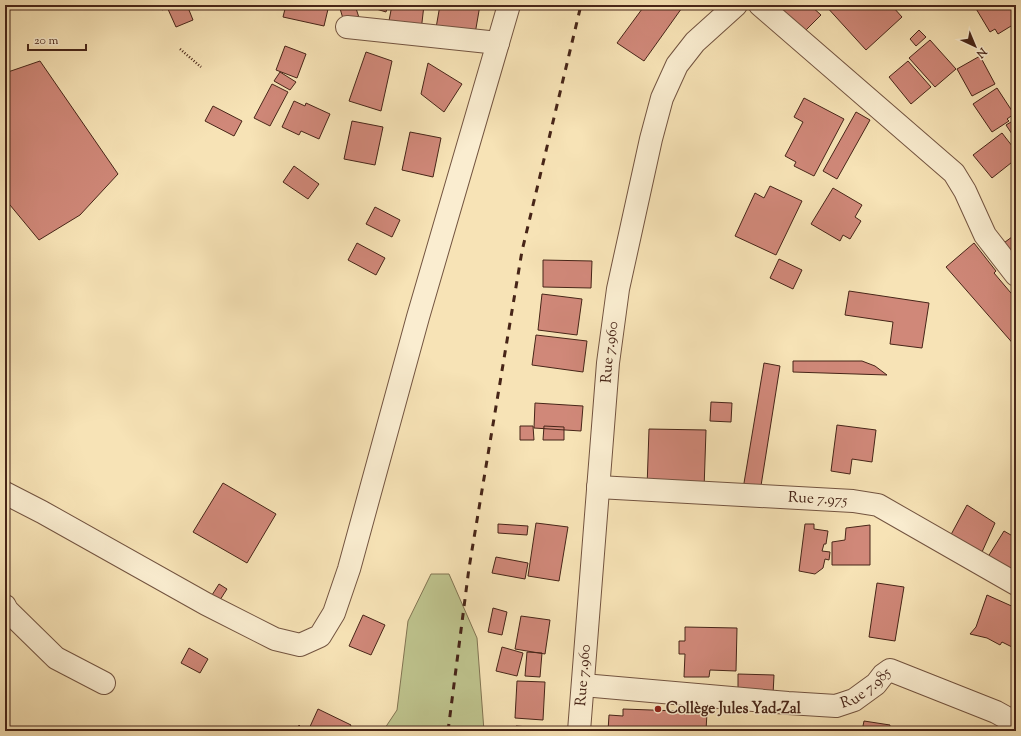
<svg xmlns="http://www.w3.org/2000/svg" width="1021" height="736" font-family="'Sorts Mill Goudy',serif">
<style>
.green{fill:#bec38d;stroke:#827452}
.building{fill:#d08879;stroke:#472518}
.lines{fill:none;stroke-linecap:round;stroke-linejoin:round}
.minor-casing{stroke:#735440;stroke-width:24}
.path{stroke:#472518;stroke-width:2.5;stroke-dasharray:1 2;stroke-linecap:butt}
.minor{stroke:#faedd0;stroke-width:22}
.rail{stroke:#472518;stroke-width:3;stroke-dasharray:7 7;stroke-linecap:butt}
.poi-dot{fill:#8f2418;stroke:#faedd0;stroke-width:1.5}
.labels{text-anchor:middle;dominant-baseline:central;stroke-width:3;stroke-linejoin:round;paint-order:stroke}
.street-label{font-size:15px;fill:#472518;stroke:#faedd0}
.poi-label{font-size:15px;font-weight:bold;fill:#472518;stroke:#faedd0;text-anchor:start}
</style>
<rect width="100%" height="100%" fill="#f7e3b6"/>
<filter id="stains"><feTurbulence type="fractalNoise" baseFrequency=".005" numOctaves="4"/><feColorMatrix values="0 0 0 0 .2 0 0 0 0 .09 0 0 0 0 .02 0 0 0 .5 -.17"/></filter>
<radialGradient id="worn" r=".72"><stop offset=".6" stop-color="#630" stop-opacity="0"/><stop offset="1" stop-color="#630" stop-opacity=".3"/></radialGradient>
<path class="green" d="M431,574h18l28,64 7,93h-101l14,-21 11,-89z"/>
<path class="building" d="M160,5h27l6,15 -17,7 -9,-20 -5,3z
M286,5h43l-5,21 -41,-9z
M339,5h16l6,19 -15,5z
M374,5h14l-2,7 -13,-4z
M392,5h32l-3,26 -33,-5z
M440,5h40l-5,29 -39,-6z
M645,5h39l-40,56 -27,-18z
M782,5h28l11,10 -17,17 -25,-24z
M825,5h69l-1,2 9,10 -36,33z
M979,5h37v18l-18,11 -3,-5 -5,3 -15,-25z
M919,30l7,7 -10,9 -6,-7z
M930,40l26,29 -21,18 -26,-29z
M285,46l21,8 -9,24 -21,-8z
M366,52l26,9 -11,50 -32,-10z
M980,56l15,28 -23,12 -15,-27z
M40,61l78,113 -38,41 -41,25 -34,-41v-126z
M908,61l23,26 -20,17 -22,-27z
M428,63l34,21 -18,28 -23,-18z
M280,72l16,10 -6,8 -16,-9z
M272,84l16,8 -18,34 -16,-8z
M997,88l17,26 -7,5 2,2 -17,11 -19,-28z
M804,98l40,21 -30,57 -20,-10 2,-4 -11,-6 18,-34 -9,-5z
M294,101l11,5 1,-3 24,11 -11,25 -18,-8 -2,4 -17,-8z
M1016,103v11l-5,-7z
M213,106l29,15 -8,15 -29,-15z
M856,112l14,8 -33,59 -14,-8z
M1016,119v21l-10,-15z
M352,121l31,6 -8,38 -31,-6z
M410,132l31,6 -8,39 -31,-7z
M1002,133l14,18v8l-24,19 -19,-23z
M294,166l25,18 -11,15 -25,-17z
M770,186l32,15 -26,54 -41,-19 20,-43 9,5z
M833,188l29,17 -7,12 6,4 -11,18 -7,-4 -3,6 -29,-17z
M375,207l25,13 -8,17 -26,-13z
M1016,234v31l-15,-20z
M357,243l28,15 -9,17 -28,-15z
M974,243l22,28 -2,2 22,26v48l-70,-80z
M779,259l23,11 -9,19 -23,-11z
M543,260l49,1 -1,27 -48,-1z
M849,291l80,12 -7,45 -32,-4 3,-22 -48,-7z
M542,294l40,5 -5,36 -39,-5z
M536,335l51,6 -4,31 -51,-7z
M793,361h69l13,5 12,9 -94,-3z
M764,363l16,3 -20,126 -17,-3z
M711,402l21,1 -1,19 -21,-1z
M535,403l48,3 -2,25 -47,-3z
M837,425l39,5 -4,32 -20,-3 -2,15 -19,-3z
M520,426h13l1,14h-14z
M544,426l20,1v13h-21z
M649,429l57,1 -2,60 -57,-2z
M223,483l53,31 -29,49 -54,-31z
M967,505l28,18 -17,38 -31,-19z
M536,523l32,4 -9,54 -31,-5z
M498,524l30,2 -1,9 -29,-2z
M805,524h9v5l14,2 -2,13h-2l-2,7 8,1 -1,8 -4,-1 -2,9 -8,6 -16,-3z
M870,525v40h-38v-23l13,-2 1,-12z
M1004,531l12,7v39l-30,-17z
M496,557l32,6 -3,16 -33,-6z
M877,583l27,4 -9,54 -26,-4z
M219,584l8,5 -7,11 -8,-5z
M987,595l29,13v41l-14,-7 -2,3 -13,-7 -17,-4 6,-7z
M493,608l14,4 -5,23 -14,-3z
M363,615l22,10 -14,30 -22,-9z
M521,616l29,4 -5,34 -30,-5z
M685,627l52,1 -1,43 -26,-1 -1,7h-25l1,-23h-6v-13h6z
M502,647l21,6 -6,23 -21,-5z
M189,648l19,11 -8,14 -19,-10z
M527,652l15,1 -2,24 -15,-1z
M738,674l36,1 -1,20 -35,-1z
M517,681l28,1 -2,38 -28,-2z
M318,709l33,16 -3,6h-40z
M623,709l84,3 -1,19h-98l1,-16 14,1z
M864,721l26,4 -1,6h-27z
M299,725l6,6h-9z
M516,726l26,2v3h-27z"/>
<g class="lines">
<g class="minor-casing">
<g id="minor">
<path d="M760,5l194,168 11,18 20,44 31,40"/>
<path d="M347,27l151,16"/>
<path id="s1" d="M598,487l255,14 25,4 138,79"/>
<path d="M5,493l37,19 164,92 69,35 25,6 20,-9 14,-23 15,-44 69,-252 91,-312"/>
<path d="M5,606l2,4 49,48 48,25"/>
<path id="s2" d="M583,685l205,18 48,3 18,-6 22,-16 7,-9 7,-5 106,42 20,11"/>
<path id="s3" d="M579,731l29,-368 10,-74 33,-150 11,-41 15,-33 18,-23 41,-37"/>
</g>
</g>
<path class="path" d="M180,49l21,18"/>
<use href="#minor" class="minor"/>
<path class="rail" d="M448,731l21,-163 53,-317 59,-246"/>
</g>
<circle class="poi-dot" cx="658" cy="709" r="4"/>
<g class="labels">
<g class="street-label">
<text stroke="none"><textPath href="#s3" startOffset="380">Rue 7.960</textPath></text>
<text stroke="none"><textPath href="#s1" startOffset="220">Rue 7.975</textPath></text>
<text stroke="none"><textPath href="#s3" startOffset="56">Rue 7.960</textPath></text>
<text stroke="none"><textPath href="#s2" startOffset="289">Rue 7.985</textPath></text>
</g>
<g class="poi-label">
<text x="666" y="709">Collège Jules Yad-Zal</text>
</g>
</g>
<rect width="1021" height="736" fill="none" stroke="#f7e3b6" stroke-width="20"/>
<rect x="6" y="6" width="1009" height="724" fill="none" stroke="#472518" stroke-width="2"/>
<rect x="10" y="10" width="1001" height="716" fill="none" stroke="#472518"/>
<g transform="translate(975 46) rotate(136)" stroke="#faedd0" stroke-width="3" paint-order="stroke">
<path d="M0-3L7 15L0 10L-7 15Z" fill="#472518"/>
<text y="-6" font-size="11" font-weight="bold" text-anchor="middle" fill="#472518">N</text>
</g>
<path d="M28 44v6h58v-6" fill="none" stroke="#472518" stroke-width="2"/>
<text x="34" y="44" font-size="12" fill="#472518" stroke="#faedd0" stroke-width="3" paint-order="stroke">20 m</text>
<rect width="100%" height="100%" filter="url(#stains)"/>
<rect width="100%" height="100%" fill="url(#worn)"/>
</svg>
